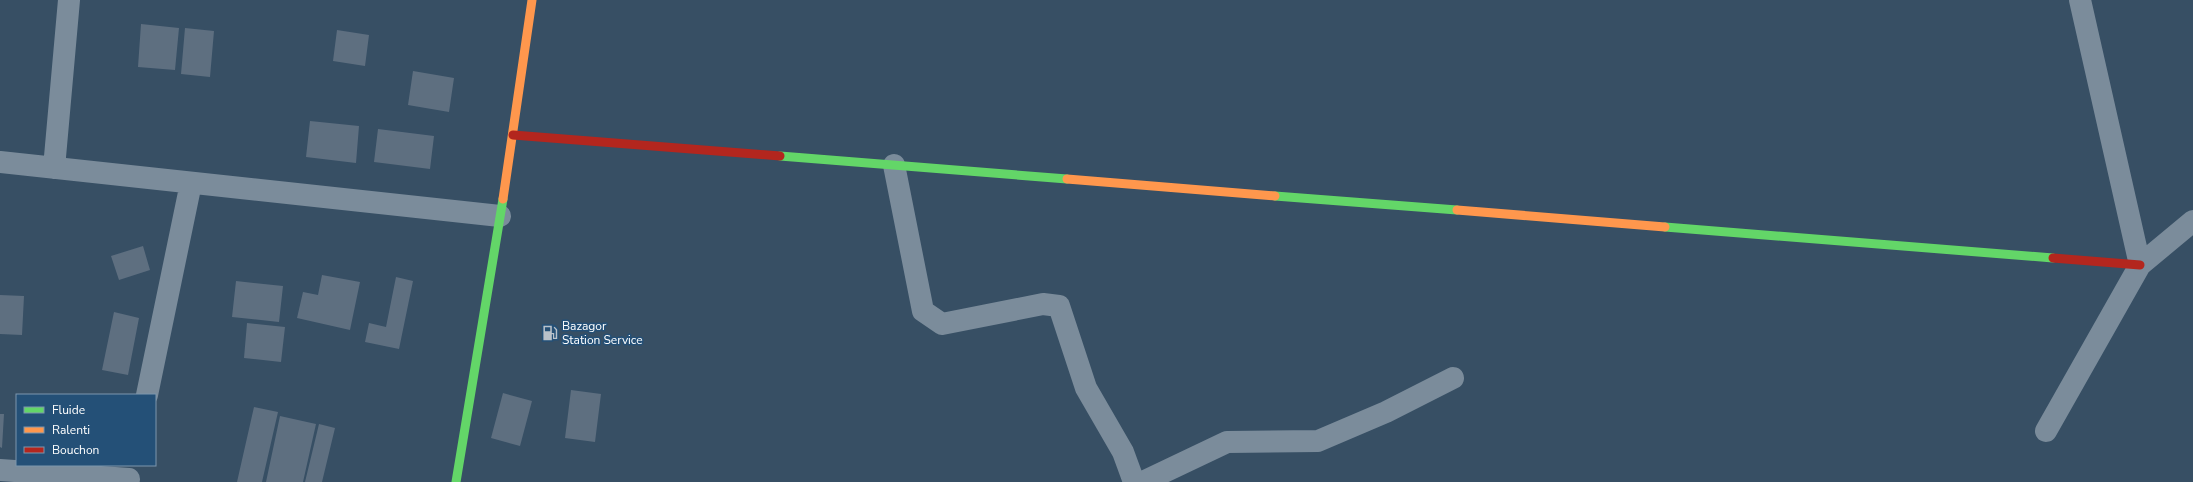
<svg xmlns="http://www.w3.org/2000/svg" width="2193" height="482" font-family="'Nunito Sans',sans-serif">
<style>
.building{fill:#5e6f80}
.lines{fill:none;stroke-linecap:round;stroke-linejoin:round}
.street{stroke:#7b8c9b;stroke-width:22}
.fast{stroke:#63d668;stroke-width:9}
.slow{stroke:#ff974d;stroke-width:9}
.jam{stroke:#b3261e;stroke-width:9}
.labels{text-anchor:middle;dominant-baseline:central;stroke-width:3;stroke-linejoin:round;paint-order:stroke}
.poi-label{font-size:12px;fill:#fff;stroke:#245077;text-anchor:start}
</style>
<rect width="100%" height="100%" fill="#374f64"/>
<path class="building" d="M141,24l38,4 -4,42 -37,-3z
M185,28l29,3 -4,46 -29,-3z
M337,30l32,5 -4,31 -32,-5z
M413,71l41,7 -5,34 -41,-7z
M310,121l49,5 -3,37 -50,-6z
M378,129l56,7 -4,33 -56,-7z
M143,246l7,24 -31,10 -8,-24z
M322,275l38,7 -10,48 -53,-12 6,-26 15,3z
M396,277l17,4 -14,68 -34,-7 4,-19 17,4z
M236,281l47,5 -4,36 -47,-5z
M0,295l24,1 -2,39 -22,-1z
M114,312l25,6 -11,57 -26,-5z
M247,323l38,4 -4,35 -37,-4z
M571,390l30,4 -6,48 -30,-4z
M503,393l29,8 -12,45 -29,-8z
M254,407l24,5 -16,70h-25z
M0,414h4l-2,34 -2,-1z
M280,416l36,8 -13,58h-37z
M319,424l16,4 -13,54h-17z"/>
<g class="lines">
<path class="street" d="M2080,0l60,265
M0,162l500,54
M894,165l29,146 19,13 101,-20 16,2 27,82 37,64 11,30
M54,168l15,-168
M147,395l44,-212
M2046,431l94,-166 53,-44
M0,470l129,9
M1143,482l84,-40 91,-1 68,-29 67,-34"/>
<path class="fast" d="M780,156l287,23
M1275,196l182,14
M1665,227l388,31
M456,482l47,-283"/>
<path class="slow" d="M1067,179l208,17
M503,199l29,-199
M1457,210l208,17"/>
<path class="jam" d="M513,135l267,21
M2053,258l87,7"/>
</g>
<defs>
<g id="fuel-bare" transform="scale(1.2)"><path d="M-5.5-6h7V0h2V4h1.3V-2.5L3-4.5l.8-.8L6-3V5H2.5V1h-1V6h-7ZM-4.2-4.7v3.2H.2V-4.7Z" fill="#b9c1c9" stroke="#245077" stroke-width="2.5" paint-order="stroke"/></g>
</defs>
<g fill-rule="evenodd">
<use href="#fuel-bare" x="550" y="333"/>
</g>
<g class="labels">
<g class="poi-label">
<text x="562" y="326">Bazagor<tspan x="562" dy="14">Station Service</tspan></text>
</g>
</g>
<rect x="16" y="394" width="140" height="72" fill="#245077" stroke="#7c96ad"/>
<rect x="24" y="407" width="20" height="6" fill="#63d668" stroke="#7c96ad"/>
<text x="52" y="414" font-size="12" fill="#ffffff">Fluide</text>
<rect x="24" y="427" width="20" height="6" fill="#ff974d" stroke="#7c96ad"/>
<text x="52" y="434" font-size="12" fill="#ffffff">Ralenti</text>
<rect x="24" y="447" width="20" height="6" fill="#b3261e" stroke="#7c96ad"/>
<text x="52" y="454" font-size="12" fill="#ffffff">Bouchon</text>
</svg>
